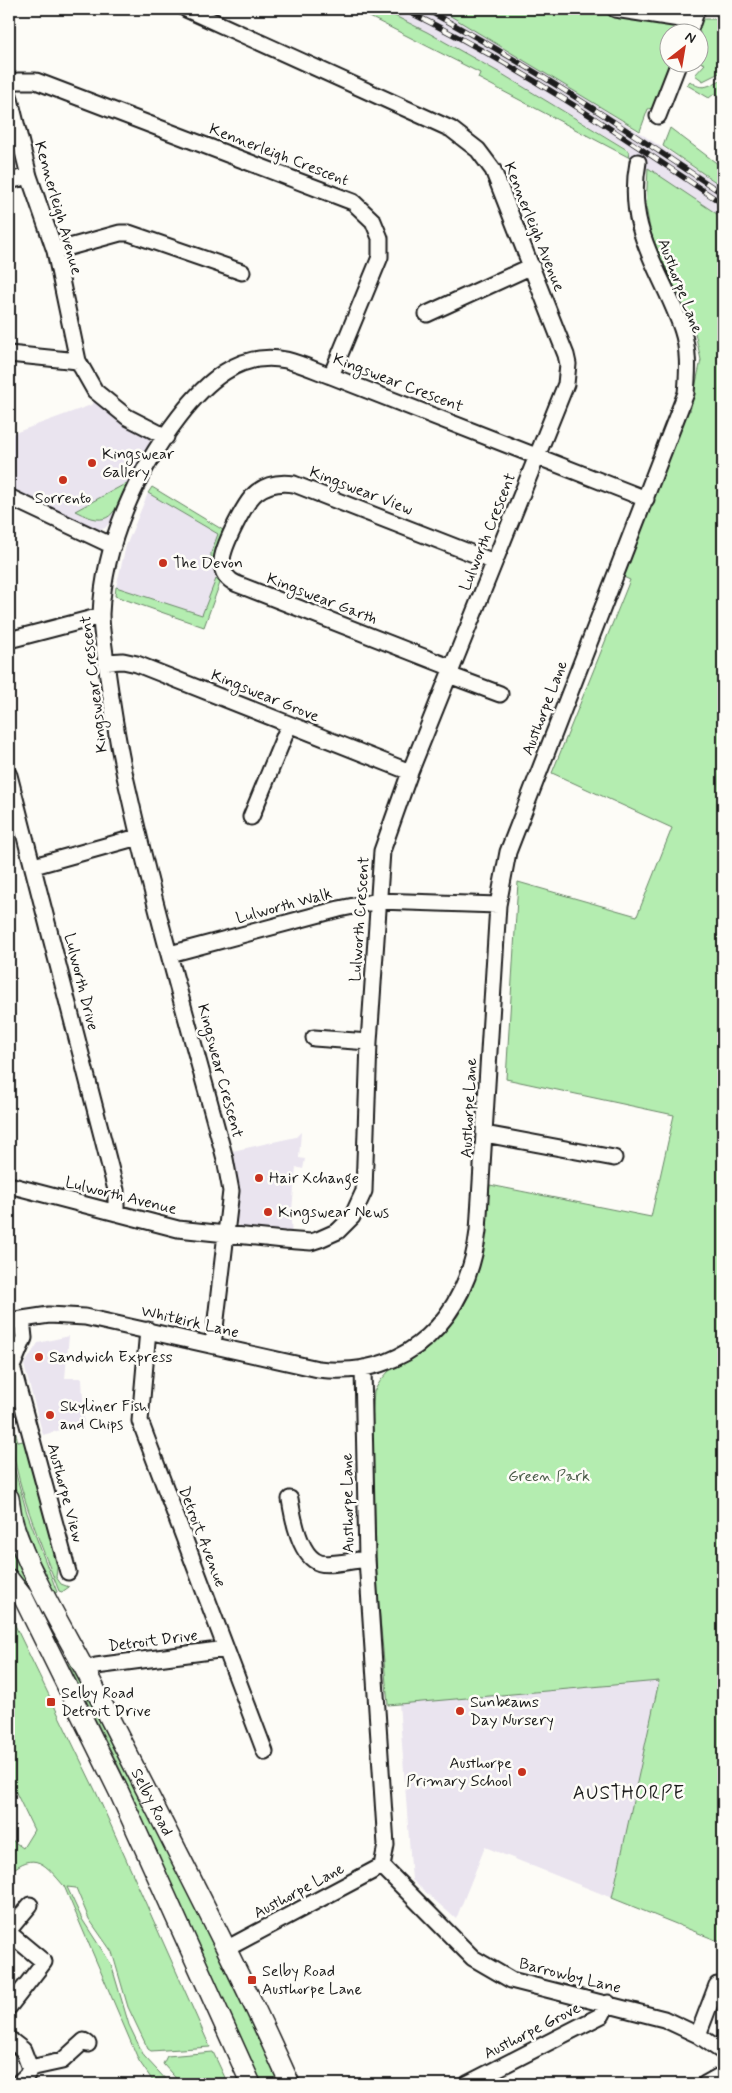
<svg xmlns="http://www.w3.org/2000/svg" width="732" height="2093" font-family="Mynerve,sans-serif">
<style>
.built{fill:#eae4ef}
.green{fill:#b4edb0;stroke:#688466}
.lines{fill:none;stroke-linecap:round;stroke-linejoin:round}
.minor-casing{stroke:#1c1c1c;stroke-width:19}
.major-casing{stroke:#1c1c1c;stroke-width:22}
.minor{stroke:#fdfcf7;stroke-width:15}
.major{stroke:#fdfcf7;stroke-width:19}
.rail-casing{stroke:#1c1c1c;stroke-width:5.5}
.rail{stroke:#fdfcf7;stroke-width:4;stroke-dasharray:11;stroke-linecap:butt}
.poi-dot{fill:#c8321e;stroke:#fdfcf7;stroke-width:2}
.labels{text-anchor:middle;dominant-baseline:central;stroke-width:5;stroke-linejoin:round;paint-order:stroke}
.street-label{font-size:16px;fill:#1c1c1c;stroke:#fdfcf7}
.poi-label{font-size:16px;fill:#1c1c1c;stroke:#fdfcf7;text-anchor:start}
.park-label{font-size:16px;fill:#4a5b48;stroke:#fdfcf7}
.quarter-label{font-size:19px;letter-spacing:1px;fill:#1c1c1c;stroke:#fdfcf7}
</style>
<rect width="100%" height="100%" fill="#fdfcf7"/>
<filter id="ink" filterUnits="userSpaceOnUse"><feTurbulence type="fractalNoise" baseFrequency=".02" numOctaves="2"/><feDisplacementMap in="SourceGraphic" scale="10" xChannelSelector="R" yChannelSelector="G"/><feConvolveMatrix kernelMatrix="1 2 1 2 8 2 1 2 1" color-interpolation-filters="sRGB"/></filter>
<g filter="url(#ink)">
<path class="built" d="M381,9h58l104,61 180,117v31l-93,-60 -1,-8 -127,-76z
M98,399l50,35 2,8 -35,75 -10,11 -8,3 -88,-40v-56l82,-30z
M148,493l71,41 -8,19 2,18 3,8 -14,36 -86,-28 10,-41z
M301,1132l-2,26 6,1 -2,10 -7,-2 -5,54 1,15 -52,-8 -6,-9 -1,-7 6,-5 -2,-20 -3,-21 -4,-3 -2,-11 68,-15z
M69,1336l-4,42h17l2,45 -41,12 -19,-70 14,-22z
M660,1681l-48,217 -127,-51 -29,72 -44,-39 -13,-177z"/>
<path class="green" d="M354,9h27l46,23 75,42 127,77 1,7 -152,-80 2,-5z
M439,9h158l91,13 -4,10h-14v30l2,1 -19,45 -5,1 -8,22z
M700,19h23v52l-20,10 -8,-6 10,-11 -5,-2v-30h-5z
M723,79v17l-9,-2 -5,4 -22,-13 3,-4c12,11 20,4 33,-2z
M670,128l53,40v19l-60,-41z
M648,168l75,50v1725l-111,-45 47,-217 -271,24 -11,-120 -5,-168 2,-26 7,-11 8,-9 36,-20 32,-34 12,-21 11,-33 10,-78 161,32 23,-102 -168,-36 12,-197 119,34 35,-88 -120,-55 78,-193 -13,-6 63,-166 10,3 11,-51 -10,-45 -4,1 -6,-17 -24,-48 -7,-22 -4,-22z
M127,483c-13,31 -16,47 -52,28z
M152,487l71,43 1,4 -7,13 -3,13h-3v-7l7,-19 -70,-41z
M216,579l4,4 -16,44 -89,-31 1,-9 86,28z
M9,1409l9,33 10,-2 30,121 -2,16 5,7 8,3 -7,5 -3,-1c-22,-57 -50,-120 -50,-182z
M9,1450l18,63 30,79 -3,2 -7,-14 -1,-7 -10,-18 -27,-77z
M11,1542l50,98 -6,3 -29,-57 -17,-20z
M9,1613l87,179 114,255 -59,4 -3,-2 -20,-42 -16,-55 -23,-33 -13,-31 -9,-1 15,32 29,45 18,61 15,31 26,28h-15l-16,-23 -75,-175c-19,-22 -29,-36 -55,-13v-35l14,10 11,-18 -25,-52z
M74,1659l209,425h-22l-141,-315 -52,-106z
M213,2052l15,32h-47l-18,-20 4,-8z"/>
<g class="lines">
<g class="minor-casing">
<path id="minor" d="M615,9l78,12
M689,32l8,-23
M9,83l9,-2h18l317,121 20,19 7,17v19l-49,119
M9,95l20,81 26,75 23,110 17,30 32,26 39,20
M658,116l21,-54
M9,181l20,-5
M55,251l65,-18h9l113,39
M427,314l105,-48
M9,354l69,7
M9,497l104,49
M9,640l92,-24
M106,662l17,-1 14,3 273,108
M452,668l-215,-84c-9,-4 -15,-11 -15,-21 -1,-14 24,-63 35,-71 12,-9 24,-10 37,-8l200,78
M449,675l51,19
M9,775l107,415v23
M251,817l38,-92
M34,866l104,-29
M170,954l169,-45 39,-8 120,4
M314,1038l55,4
M485,1134l129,24
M9,1185l169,44 106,11 27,2 9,-3 18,-8 14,-14 12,-26 5,-149 13,-191 28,-79 156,-388 2,-20 -2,-9 -73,-185 -15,-20 -27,-21 -265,-120
M9,1321l40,-6 36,2 233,52c90,11 150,-52 160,-138l20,-326 10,-53 178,-459c2,-22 3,-43 -4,-64 -21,-61 -57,-97 -44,-167
M148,1330l-8,91 125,331
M213,1345l18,-154 -6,-32c-32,-120 -68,-240 -95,-361 -11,-45 -18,-90 -24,-136 -2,-16 -5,-32 -5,-48 3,-71 35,-141 78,-197 26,-34 60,-67 107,-57 16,4 31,11 45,16l315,123
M9,1355l59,217
M12,1367l12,-29 -2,-19
M290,1499c3,19 10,58 30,64 10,3 35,-3 47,-4
M85,1670l11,-4 130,-17
M382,1866l91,92 38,22 153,39 34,16 25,17
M9,1930l21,-25
M9,1933l35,29 -35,45
M226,1949l156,-83 4,-21 -19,-286 -4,-191
M698,2035l19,-50
M9,2039l14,11 7,18 -3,7 -10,9
M30,2068l32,-7 22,-20 4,3
M467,2084l135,-69 6,-12
M705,2084l18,-10"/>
</g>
<g class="major-casing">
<g id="major">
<path d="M9,1498l4,25 -4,7"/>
<path id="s1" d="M13,1523c19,57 52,108 80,162 66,133 137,264 197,399"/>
<path d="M9,1579l14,18 96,195 132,292"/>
</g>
</g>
<use href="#minor" class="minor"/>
<use href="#major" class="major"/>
<g class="rail-casing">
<path id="rail" d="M403,9c112,54 217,125 320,195
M425,9c103,55 201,120 298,185"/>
</g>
<use href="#rail" class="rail"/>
</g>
</g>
<g class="poi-dot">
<circle cx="92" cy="463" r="5"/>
<circle cx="63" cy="480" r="5"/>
<circle cx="163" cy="563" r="5"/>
<circle cx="259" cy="1178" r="5"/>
<circle cx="268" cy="1212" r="5"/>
<circle cx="39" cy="1357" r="5"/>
<circle cx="50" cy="1415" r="5"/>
<rect x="46" y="1697" width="10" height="10" rx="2.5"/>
<circle cx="460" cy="1711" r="5"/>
<circle cx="522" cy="1772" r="5"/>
<rect x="247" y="1975" width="10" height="10" rx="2.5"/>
</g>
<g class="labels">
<g class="street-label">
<text transform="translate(279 155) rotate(21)">Kennerleigh Crescent</text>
<text transform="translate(58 208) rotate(74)">Kennerleigh Avenue</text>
<text transform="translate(534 227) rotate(68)">Kennerleigh Avenue</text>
<text transform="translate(680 286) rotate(69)">Austhorpe Lane</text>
<text transform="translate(398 383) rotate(21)">Kingswear Crescent</text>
<text transform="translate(361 491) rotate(21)">Kingswear View</text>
<text transform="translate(488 532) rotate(-68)">Lulworth Crescent</text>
<text transform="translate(322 599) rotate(21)">Kingswear Garth</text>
<text transform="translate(94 684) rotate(-97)">Kingswear Crescent</text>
<text transform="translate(265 696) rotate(22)">Kingswear Grove</text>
<text transform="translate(545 708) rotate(-69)">Austhorpe Lane</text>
<text transform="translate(284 906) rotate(-15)">Lulworth Walk</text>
<text transform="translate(360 919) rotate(-86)">Lulworth Crescent</text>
<text transform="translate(81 982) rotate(76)">Lulworth Drive</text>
<text transform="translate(220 1071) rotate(75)">Kingswear Crescent</text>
<text transform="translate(469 1108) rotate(-87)">Austhorpe Lane</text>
<text transform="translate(121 1196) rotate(14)">Lulworth Avenue</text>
<text transform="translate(190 1322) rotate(13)">Whitkirk Lane</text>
<text transform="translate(65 1493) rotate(75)">Austhorpe View</text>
<text transform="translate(348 1503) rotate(-91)">Austhorpe Lane</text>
<text transform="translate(202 1537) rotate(69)">Detroit Avenue</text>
<text transform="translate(153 1641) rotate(-7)">Detroit Drive</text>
<text stroke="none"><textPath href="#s1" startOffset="312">Selby Road</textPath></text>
<text transform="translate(299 1891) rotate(-28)">Austhorpe Lane</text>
<text transform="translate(570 1976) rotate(14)">Barrowby Lane</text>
<text transform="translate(532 2031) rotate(-27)">Austhorpe Grove</text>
</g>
<g class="poi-label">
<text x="102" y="454">Kingswear<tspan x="102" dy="18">Gallery</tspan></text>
<text x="63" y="498" text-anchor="middle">Sorrento</text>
<text x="173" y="563">The Devon</text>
<text x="269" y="1178">Hair Xchange</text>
<text x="278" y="1212">Kingswear News</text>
<text x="49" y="1357">Sandwich Express</text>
<text x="60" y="1406">Skyliner Fish<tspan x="60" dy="18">and Chips</tspan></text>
<text x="61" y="1693">Selby Road<tspan x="61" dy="18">Detroit Drive</tspan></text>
<text x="470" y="1702">Sunbeams<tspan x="470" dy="18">Day Nursery</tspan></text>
<text x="512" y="1763" text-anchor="end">Austhorpe<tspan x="512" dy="18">Primary School</tspan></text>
<text x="262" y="1971">Selby Road<tspan x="262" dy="18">Austhorpe Lane</tspan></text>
</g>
<g class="park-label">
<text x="549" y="1476">Green Park</text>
</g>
<g class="quarter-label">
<text x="629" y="1793">AUSTHORPE</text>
</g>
</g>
<rect width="732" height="2093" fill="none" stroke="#fdfcf7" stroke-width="30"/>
<rect x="15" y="15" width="702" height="2063" fill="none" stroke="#1c1c1c" stroke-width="2" filter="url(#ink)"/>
<g transform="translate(684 48) rotate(31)"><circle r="24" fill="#fdfcf7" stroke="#a3a29f"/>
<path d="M0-4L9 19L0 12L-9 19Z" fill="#c8321e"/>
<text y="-8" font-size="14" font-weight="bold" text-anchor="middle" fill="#1c1c1c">N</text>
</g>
</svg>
